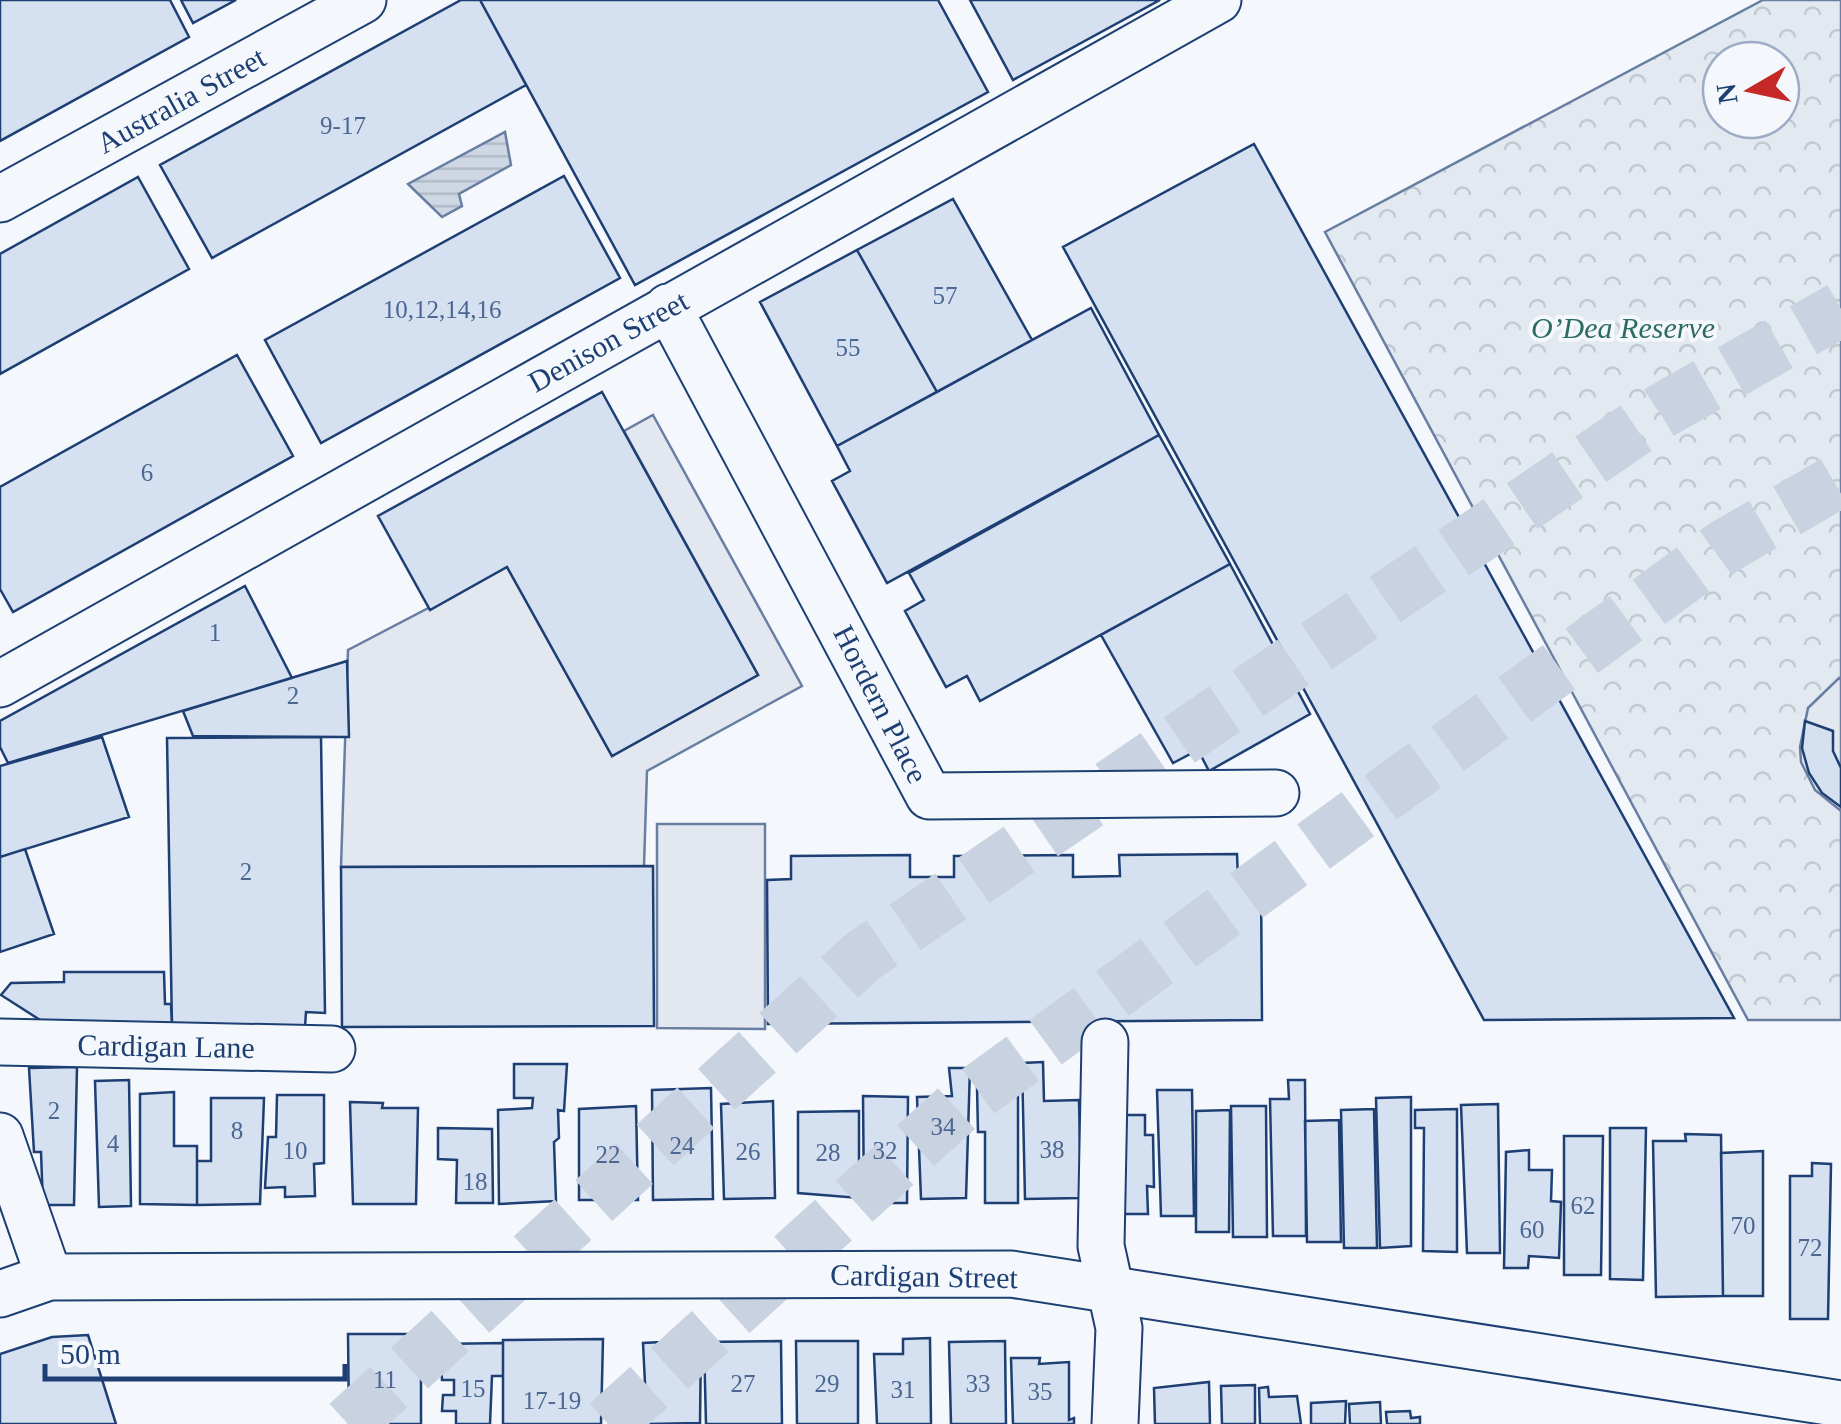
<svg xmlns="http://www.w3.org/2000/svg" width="1841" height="1424" font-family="'Times New Roman',serif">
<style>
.forest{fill:url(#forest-crowns);stroke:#687fa3;stroke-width:2.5;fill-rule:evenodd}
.parking{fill:#e3e8f0;stroke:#687fa3;stroke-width:2.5}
.water{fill:url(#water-rules);stroke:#687fa3;stroke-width:2.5}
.building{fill:#d5e0f0;stroke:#1d3f73;stroke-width:2.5}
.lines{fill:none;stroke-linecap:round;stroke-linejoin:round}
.highway-tunnel{stroke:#c9d2e0;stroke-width:55;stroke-dasharray:55 28;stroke-linecap:butt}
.minor-casing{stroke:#1d3f73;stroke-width:49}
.minor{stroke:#f4f7fb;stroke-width:45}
.labels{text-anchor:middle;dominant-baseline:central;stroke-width:8;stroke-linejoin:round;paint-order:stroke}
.number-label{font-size:25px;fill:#4b6792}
.street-label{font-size:30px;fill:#1d3f73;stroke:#f4f7fb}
.park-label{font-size:30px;font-style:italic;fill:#2c6c60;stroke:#f4f7fb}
</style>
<defs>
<pattern id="forest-crowns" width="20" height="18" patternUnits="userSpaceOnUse" patternTransform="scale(2.5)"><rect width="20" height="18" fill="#e3e9f0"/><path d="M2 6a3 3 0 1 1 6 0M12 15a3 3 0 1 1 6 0" fill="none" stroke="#c2c9d1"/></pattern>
<pattern id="water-rules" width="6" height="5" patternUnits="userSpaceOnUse" patternTransform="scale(2.5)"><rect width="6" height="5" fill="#cfd7e4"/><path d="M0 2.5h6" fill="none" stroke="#b1bac7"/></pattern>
</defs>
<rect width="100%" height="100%" fill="#f4f7fb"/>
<path class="forest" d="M1763,0h78v1020h-93l-423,-788zM1721,60h60v60h-60z"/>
<path class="parking" d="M653,415l149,271 -155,85 -3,95 -303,1 7,-217 159,-83 105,189 146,-81 -134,-244z
M1839,678l2,2v131l-26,-21 -14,-28 -1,-15 8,-39z
M657,824h108v205l-108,-1z"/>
<path class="water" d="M505,132l6,33 -52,29 3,12 -20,11 -34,-33z"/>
<path class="building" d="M0,0h170l19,37 -189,104z
M181,0h55l-43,23z
M461,0h19l46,85 -314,173 -52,-93z
M480,0h458l50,92 -353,193z
M970,0h190l-147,80z
M1254,144l480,874 -250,2 -421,-773z
M564,176l56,102 -299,165 -56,-103z
M138,177l51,92 -189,105v-120z
M953,199l79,141 -95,52 -80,-142z
M857,250l80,142 -100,54 -77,-144z
M1091,308l68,127 -272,148 -55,-102 18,-10 -13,-25z
M237,355l56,101 -280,156 -13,-23v-102z
M602,392l156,283 -146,81 -105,-189 -77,43 -52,-94z
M1159,435l71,129 -250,137 -13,-25 -21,11 -41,-76 19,-11 -15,-27z
M1230,564l80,150 -101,57 -11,-21 -25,13 -72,-128z
M245,586l47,92 -284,85 -8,-16v-26z
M347,661l2,76 -156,-1 -10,-25z
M1805,721l28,10v20l8,17v39l-19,-14 -13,-20 -7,-25z
M102,737l27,80 -129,40v-91z
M321,737l4,276 -19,-1 -1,15h-133l-5,-289z
M25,849l29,85 -54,18v-95z
M1237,854l1,24h23l1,142 -494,4 -1,-144 24,-1v-23l119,-1v22h44v-21l119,-1v22l47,-1 -1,-21z
M653,866l1,160 -312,1 -1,-160z
M64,972h100l1,32h6l1,23h-121l-50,-32 10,-12 53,-1z
M1043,1062l1,39 35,-1 2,98 -56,1 -3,-136z
M514,1064h53l-3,47 -6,-1 1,28 -5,4 2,59 -57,3 -1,-94 34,-2 1,-10h-19z
M77,1067l-3,138h-31l-2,-53h-7l-5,-84z
M949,1068h21l-4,130 -45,1 -4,-102 35,-1z
M129,1080l2,126 -32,1 -4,-126z
M1288,1080h17l1,156h-33l-3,-137h19z
M1018,1086v117h-33v-71h-7l-1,-45z
M711,1088l2,111 -60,1 -1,-110z
M1157,1090h35l2,126h-33z
M174,1092v54h23v59l-57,-1v-110z
M277,1095h47v68l-10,1 1,32 -30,1v-10l-20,1 3,-51h8z
M863,1096l45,1 -1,106h-43z
M1411,1097v149l-31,2 -4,-150z
M211,1098h53l-4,106 -63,1v-44h14z
M773,1101l2,97 -51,1 -3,-95z
M350,1102l33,1 -1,5h36l-2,96h-63z
M1498,1104l2,149h-33l-6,-148z
M636,1106l2,94h-59v-91z
M1231,1106h35l1,131h-34z
M1374,1109l3,139h-33l-3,-138z
M1457,1109v143l-34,-1 1,-123h-9v-18z
M1230,1110l-1,122h-33v-121z
M859,1111v87l-61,-5v-81z
M1113,1115h32v20h8l1,52 -7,-1 1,28h-27z
M1339,1120l2,122h-34l-2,-121z
M438,1128l54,1 1,74h-37l1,-43 -19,-1z
M1610,1128h36l-3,152 -33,-1z
M1685,1134l36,1 2,161 -67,1 -3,-156h33z
M1564,1136h39l-2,139h-37z
M1529,1150v20h23l-1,31 10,1 -2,56 -30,-2 -1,12h-24l2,-116z
M1763,1151v145h-40l-2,-143z
M1812,1163l19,1 -3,155h-38v-143h22z
M348,1334h73v90h-72z
M88,1335l28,89h-116v-70l52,-17z
M930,1338l1,86h-54l-3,-70h29v-15z
M603,1339l-2,85h-98v-84z
M701,1340l-1,83 -53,1 -4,-81z
M781,1341l1,83h-76l-2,-82z
M796,1341h62v83h-61z
M1005,1341l1,83h-55l-2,-82z
M503,1343v33h-11l-2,48h-34v-13h-14l1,-16h11v-15h-12l-2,-36z
M1011,1358h29l-1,6 30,-2v58l5,-2v6h-61z
M1209,1382l1,42h-55l-1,-36z
M1255,1385v39h-33l-1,-38z
M1268,1387l1,10 28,-1 4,28h-41l-1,-36z
M1346,1401l-1,23h-34v-21z
M1380,1402l1,22h-31l-1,-20z
M1410,1411l1,7 9,-1v7h-33l-1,-12z"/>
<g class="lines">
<path class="highway-tunnel" d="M348,1424l515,-468 797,-544 181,-103
M608,1424l357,-323 759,-554 117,-68"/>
<g class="minor-casing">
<path id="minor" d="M0,199l363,-199
M668,307l261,489 347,-3
M0,684l1218,-684
M0,1042l332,7
M1105,1042l-4,204 18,82 -4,96
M0,1136l49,141
M0,1294l49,-17 962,-3 830,130"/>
</g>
<use href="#minor" class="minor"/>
</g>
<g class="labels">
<g class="number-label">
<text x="343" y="125">9-17</text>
<text x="945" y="295">57</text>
<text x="442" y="309">10,12,14,16</text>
<text x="848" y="347">55</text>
<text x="147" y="472">6</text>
<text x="215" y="632">1</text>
<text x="293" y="695">2</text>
<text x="246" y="871">2</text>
<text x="54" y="1110">2</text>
<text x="943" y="1126">34</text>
<text x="237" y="1130">8</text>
<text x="113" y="1143">4</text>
<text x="682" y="1145">24</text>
<text x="1052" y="1149">38</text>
<text x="295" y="1150">10</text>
<text x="885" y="1150">32</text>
<text x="748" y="1151">26</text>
<text x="828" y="1152">28</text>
<text x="608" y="1154">22</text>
<text x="475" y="1181">18</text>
<text x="1583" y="1205">62</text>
<text x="1743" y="1225">70</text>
<text x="1532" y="1229">60</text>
<text x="1810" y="1247">72</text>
<text x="385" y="1379">11</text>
<text x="743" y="1383">27</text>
<text x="827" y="1383">29</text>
<text x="978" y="1383">33</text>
<text x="473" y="1388">15</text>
<text x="903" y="1389">31</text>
<text x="1040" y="1391">35</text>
<text x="552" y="1400">17-19</text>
</g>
<g class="street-label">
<text transform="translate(181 100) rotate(-29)">Australia Street</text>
<text transform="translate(608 341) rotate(-29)">Denison Street</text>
<text transform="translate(881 704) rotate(63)">Hordern Place</text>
<text transform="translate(166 1046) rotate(1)">Cardigan Lane</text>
<text transform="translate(924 1276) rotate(1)">Cardigan Street</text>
</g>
<g class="park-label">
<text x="1623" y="327">O’Dea Reserve</text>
</g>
</g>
<g transform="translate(1751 90) rotate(261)"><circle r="48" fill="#f4f7fb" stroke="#9eadc5" stroke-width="2.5"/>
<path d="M0-8L18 38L0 25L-18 38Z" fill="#c62828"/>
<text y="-15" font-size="28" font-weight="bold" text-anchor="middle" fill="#1d3f73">N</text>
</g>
<path d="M45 1364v15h300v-15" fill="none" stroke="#1d3f73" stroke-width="5"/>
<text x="60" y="1364" font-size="30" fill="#1d3f73" stroke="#f4f7fb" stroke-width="8" paint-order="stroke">50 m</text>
</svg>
